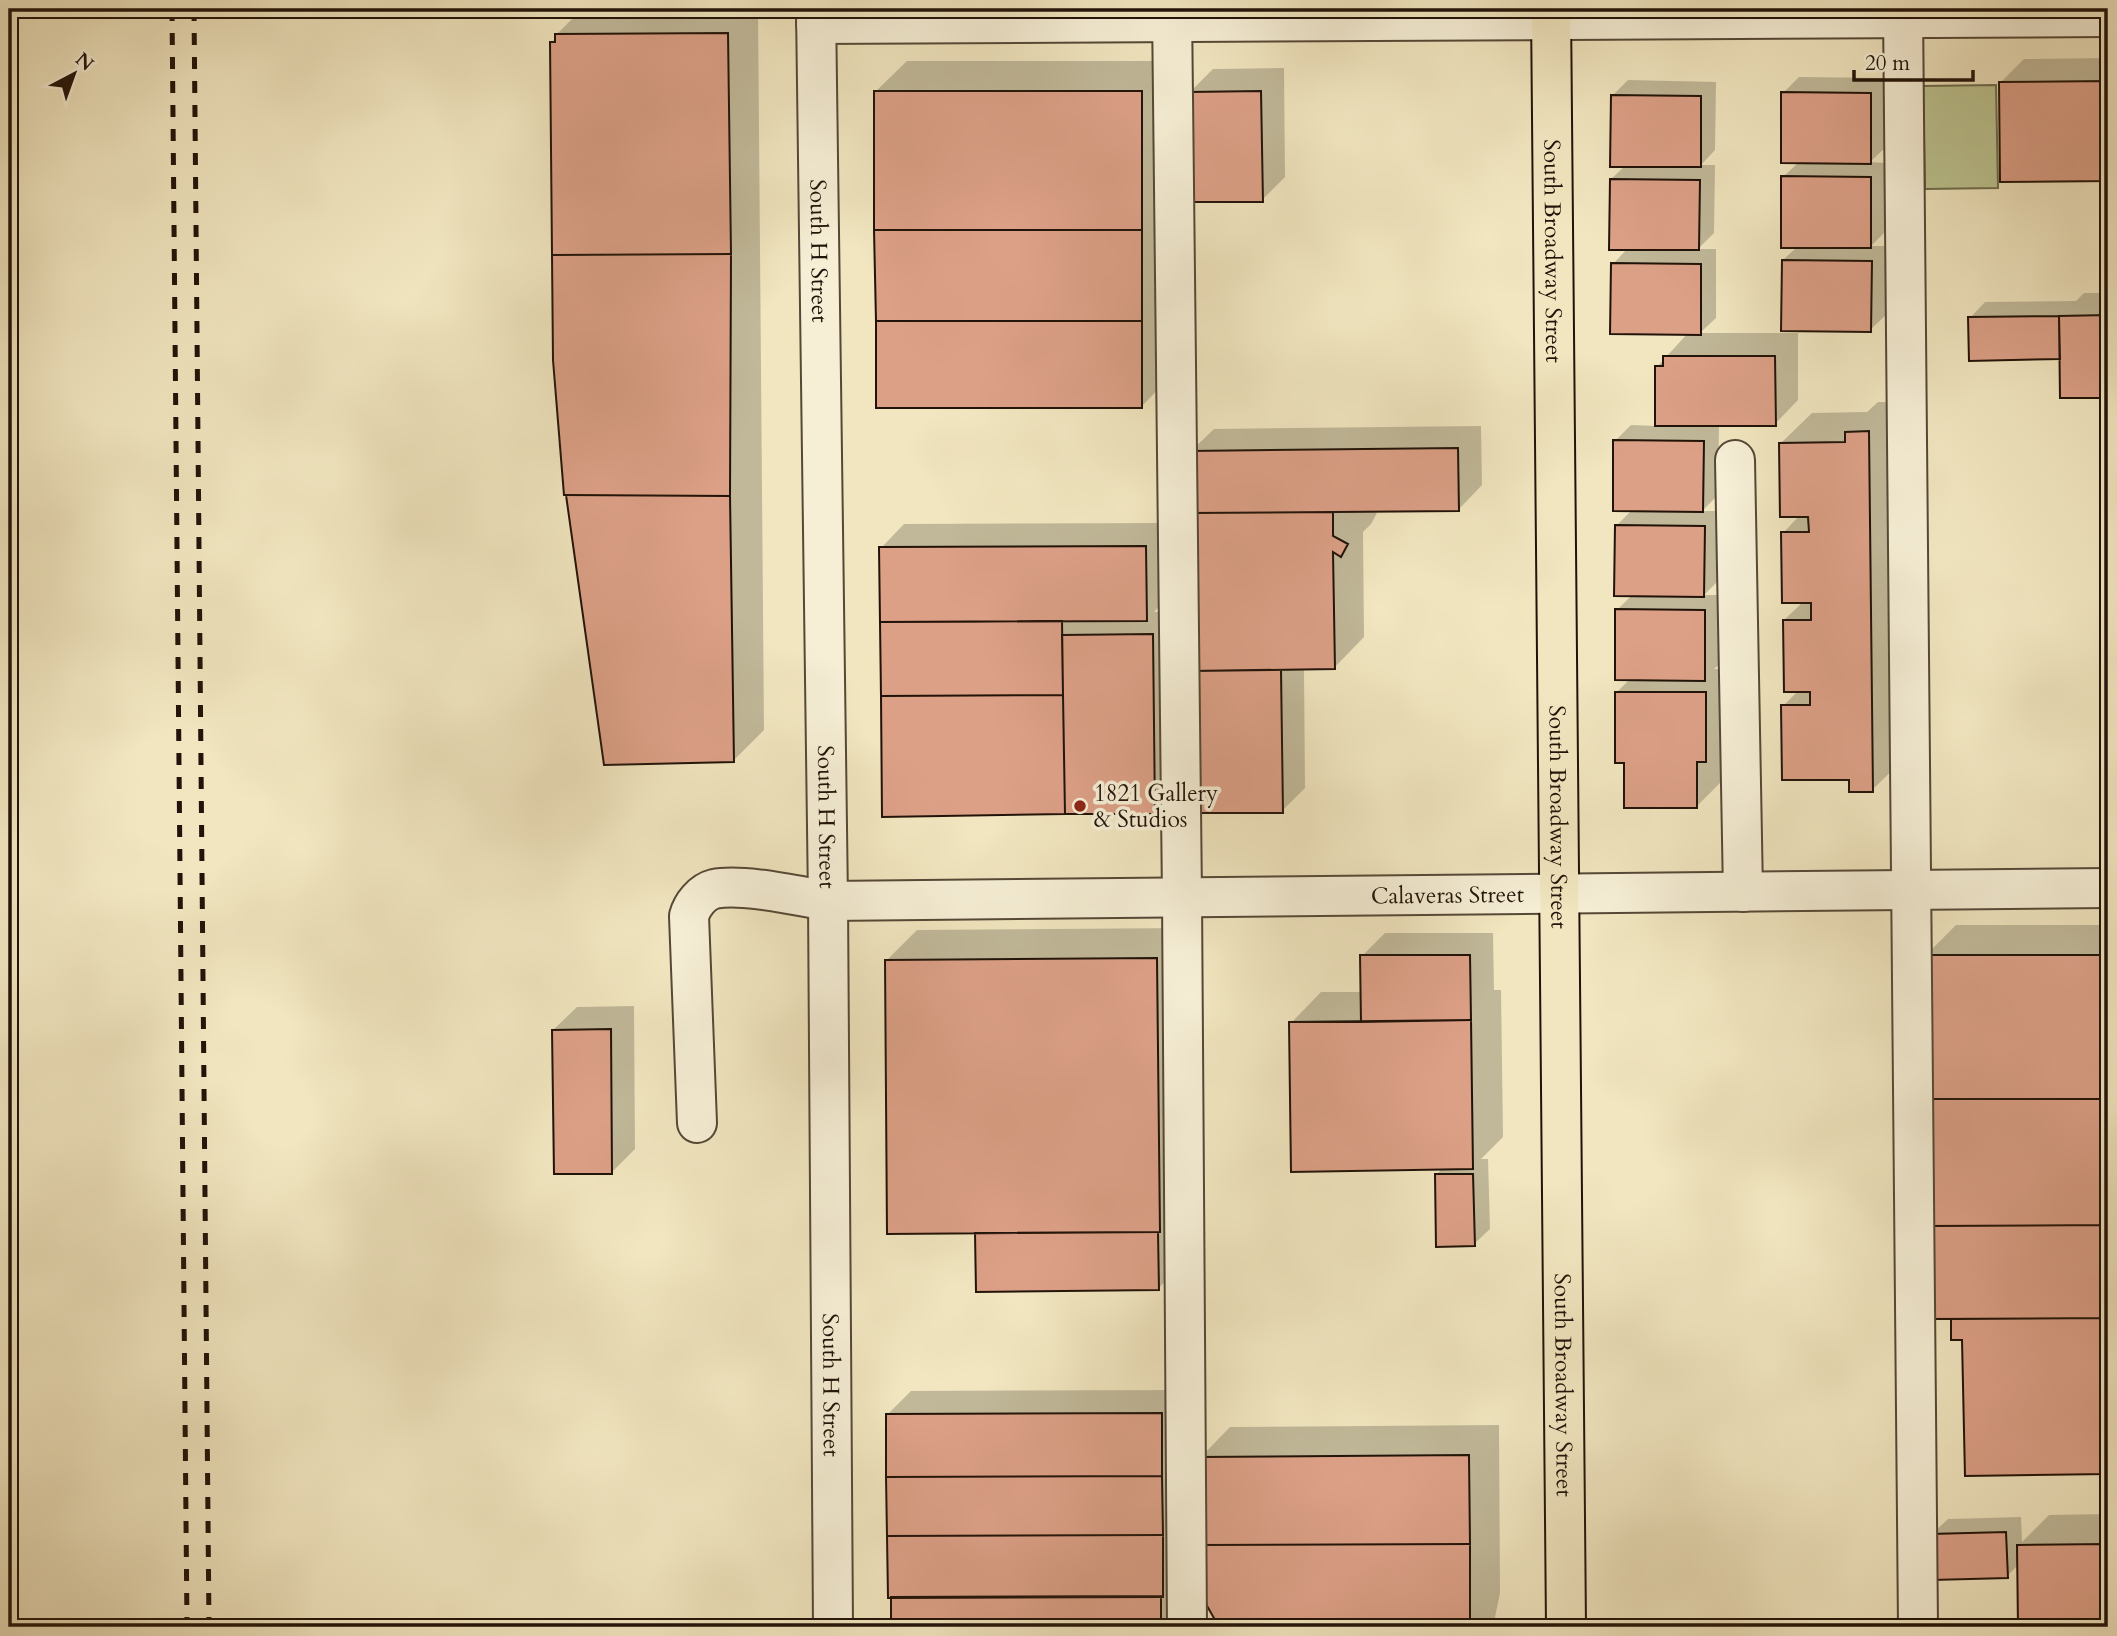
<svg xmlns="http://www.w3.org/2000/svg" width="2117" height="1636" font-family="Cardo,serif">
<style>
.green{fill:#bcc491;stroke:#6e6c4d;stroke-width:2}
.shadow{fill:#0003}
.building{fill:#dca087;stroke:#211309;stroke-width:2}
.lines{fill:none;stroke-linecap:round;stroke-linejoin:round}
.minor-casing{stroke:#554837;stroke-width:42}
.major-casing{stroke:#211309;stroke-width:42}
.minor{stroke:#f6efd6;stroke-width:38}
.major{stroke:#f1e6c0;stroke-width:38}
.rail{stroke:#211309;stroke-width:5;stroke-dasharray:12 12;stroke-linecap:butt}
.poi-dot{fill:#8f2418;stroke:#f6efd6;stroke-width:2.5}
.labels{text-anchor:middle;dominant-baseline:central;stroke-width:7;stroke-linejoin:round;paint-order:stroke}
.street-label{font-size:23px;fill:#211309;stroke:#f6efd6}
.poi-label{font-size:23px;fill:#211309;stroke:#f6efd6;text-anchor:start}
</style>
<rect width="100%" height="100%" fill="#f1e6c0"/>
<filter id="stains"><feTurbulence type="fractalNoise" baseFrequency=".00286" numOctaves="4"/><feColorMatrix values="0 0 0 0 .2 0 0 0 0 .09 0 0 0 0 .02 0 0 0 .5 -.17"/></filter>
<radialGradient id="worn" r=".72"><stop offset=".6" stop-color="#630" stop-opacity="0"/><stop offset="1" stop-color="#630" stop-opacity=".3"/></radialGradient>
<path class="green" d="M1996,85l2,103 -73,1 -2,-103z"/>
<path class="shadow" d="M582,9h176l6,721 -31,31 -182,-718 5,-5 1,-4z
M2108,58v121l-106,1 -1,-98 23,-23z
M907,61h264l1,314 -30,31 -266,-315z
M1284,68l1,109 -23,23 -72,-108 23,-23z
M1799,77l87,1v69l-16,15 16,1v68l-15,15h16l-1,69 -16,15 -87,-70 15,-14 -15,-69 16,-15 -16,-69z
M1628,80l88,2 -1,68 -14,15h14l-1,68 -16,16h18v69l-16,15h98v67l-23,24h-56l-1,71 -16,16h18l-1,69 -15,15h16v69l-6,5h15v68l-9,9v37l-23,23 -72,-45 -8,-69 14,-14 -14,-68 15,-15 -15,-70 15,-15 -17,-69 16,-16 26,1v-59l31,-34 -75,-69 15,-16 -17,-69 15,-14 -14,-69z
M2084,293h24v103h-46l-1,-38 -91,-40 15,-16 91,-1z
M1878,402h21l4,358 -31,30 -21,-12 -68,-72 15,-15 -14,-71 19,-18 -20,-69 17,-18 -19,-72 31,-30 55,-1z
M1481,426l1,59 -23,24 -88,1 6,3 -6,11 -8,8 1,105 -30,31h-30l1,120 -23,23h-88l-4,-359 24,-23z
M1169,523v73l-15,16 22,-1 2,178 -24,23 -89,1 -184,-265 23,-24z
M1956,925h152v547l-142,2 -2,-136h-11l-28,-382z
M1187,928l-6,337 -23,24 -181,-55 -91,-273 31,-31z
M1385,933h108l1,57h7l2,147 -22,22h7l2,70 -16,15 -38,-69 7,-7 -152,-145 30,-31h41v-36z
M634,1006l1,143 -23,23 -59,-142 24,-23z
M1185,1390l6,237h-298l-6,-212 24,-24z
M1499,1425l1,168 -7,34h-272l-21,-37v-132l30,-31z
M2108,1514v113h-88l-1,-63 -12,12 -75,-42 16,-15 73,-2 1,25 27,-27z"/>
<path class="building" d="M728,33l3,221 -179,1 -2,-213h5v-8z
M2108,81v100l-108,1 -1,-100z
M874,91h268v139h-268z
M1261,91l2,111h-73l-2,-110z
M1781,92l90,1v71l-90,-1z
M1611,95l90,1v71h-91z
M1781,176l90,1v71h-90z
M1610,179l90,1 -1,70h-90z
M874,230h268v91h-266z
M731,254l-1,242 -166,-1 -11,-135 -1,-105z
M1782,260l90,1 -1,71 -90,-1z
M1611,263l90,1v71l-91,-1z
M2108,315v83h-48l-1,-82z
M2059,316l1,43 -91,2 -1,-44z
M876,321h266v87h-266z
M1663,356h112l1,70h-121v-60h8z
M1869,431l4,361h-24v-12h-67l-1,-75h29v-13h-26l-1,-72h28v-17h-29l-1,-71h28l-1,-15h-28l-1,-74 66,-1v-10z
M1613,440l91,1 -1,71 -90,-1z
M1458,448l1,63 -270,2 -1,-62z
M566,495l164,1 4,266 -130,3z
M1333,512v24l15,8 -7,13 -8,-5 2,117 -144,2 -2,-158z
M1615,525l90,1 -1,71 -90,-1z
M1146,546l1,75 -267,1 -1,-75z
M1615,609l90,1v71l-90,-1z
M1062,621l1,74 -182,1 -1,-74z
M1153,634l2,180h-90l-3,-179z
M1281,670l2,143h-90l-2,-142z
M1615,692h91v70h-9v46h-73v-45h-9z
M1063,695l2,119 -183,3 -1,-121z
M1360,955h110l1,65 -110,2z
M1923,955h185v144h-184z
M1157,958l3,274 -273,2 -2,-274z
M1471,1020l2,149 -182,3 -2,-150z
M611,1029l1,145h-58l-2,-144z
M1924,1099h184v126l-180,1z
M1435,1174h38l2,72 -39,1z
M2108,1225v93l-179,1 -1,-93z
M1158,1232l1,58 -183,2 -1,-59z
M2108,1318v156l-143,2 -3,-136h-11v-21z
M1162,1413v63l-276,1v-63z
M1469,1455l1,89 -271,1 -1,-88z
M1162,1476l1,59 -276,1 -1,-59z
M2006,1532l2,46 -76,2 -2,-46z
M1163,1535v62l-275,1 -1,-62z
M1470,1544v83h-251l-21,-37 1,-45z
M2108,1544v83h-90l-1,-82z
M1161,1596v31h-270v-30z"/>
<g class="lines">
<g class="minor-casing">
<g id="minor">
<path id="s1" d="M816,9l12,892 5,726"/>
<path d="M1172,9l10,888 5,730"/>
<path d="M1903,9l15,1618"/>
<path d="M816,24l1292,-7"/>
<path d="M1735,460l8,432"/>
<path id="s2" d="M697,1123l-8,-207c3,-11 13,-24 25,-27 28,-6 84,7 114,12l1280,-13"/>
</g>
</g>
<g class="major-casing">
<g id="major">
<path id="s3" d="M1551,9l15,1618"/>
</g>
</g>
<use href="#minor" class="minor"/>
<use href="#major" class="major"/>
<path class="rail" d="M172,9l15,1618
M194,9l15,1618"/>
</g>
<circle class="poi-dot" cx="1080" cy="806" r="7"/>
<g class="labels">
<g class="street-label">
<text stroke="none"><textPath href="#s1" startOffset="242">South H Street</textPath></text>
<text stroke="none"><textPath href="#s3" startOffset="242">South Broadway Street</textPath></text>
<text stroke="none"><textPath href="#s1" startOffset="808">South H Street</textPath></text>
<text stroke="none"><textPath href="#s3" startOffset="808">South Broadway Street</textPath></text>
<text stroke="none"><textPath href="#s2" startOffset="980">Calaveras Street</textPath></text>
<text stroke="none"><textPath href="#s1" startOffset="1376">South H Street</textPath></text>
<text stroke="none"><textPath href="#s3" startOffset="1376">South Broadway Street</textPath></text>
</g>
<g class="poi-label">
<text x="1094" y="793">1821 Gallery<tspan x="1094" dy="26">&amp; Studios</tspan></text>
</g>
</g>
<rect width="2117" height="1636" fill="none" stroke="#f1e6c0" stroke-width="35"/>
<rect x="10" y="10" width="2096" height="1615" fill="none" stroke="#211309" stroke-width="3.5"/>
<rect x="18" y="18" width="2082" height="1601" fill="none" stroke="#211309" stroke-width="2"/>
<g transform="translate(74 74) rotate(41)" stroke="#f6efd6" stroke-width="5" paint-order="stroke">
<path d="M0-5L12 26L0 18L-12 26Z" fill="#211309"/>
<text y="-10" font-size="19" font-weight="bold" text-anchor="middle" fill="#211309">N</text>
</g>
<path d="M1854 70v10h119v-10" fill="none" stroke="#211309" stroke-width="3.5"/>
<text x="1865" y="70" font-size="21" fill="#211309" stroke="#f6efd6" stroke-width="5" paint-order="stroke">20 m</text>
<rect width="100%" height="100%" filter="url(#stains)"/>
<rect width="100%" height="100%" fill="url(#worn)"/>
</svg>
